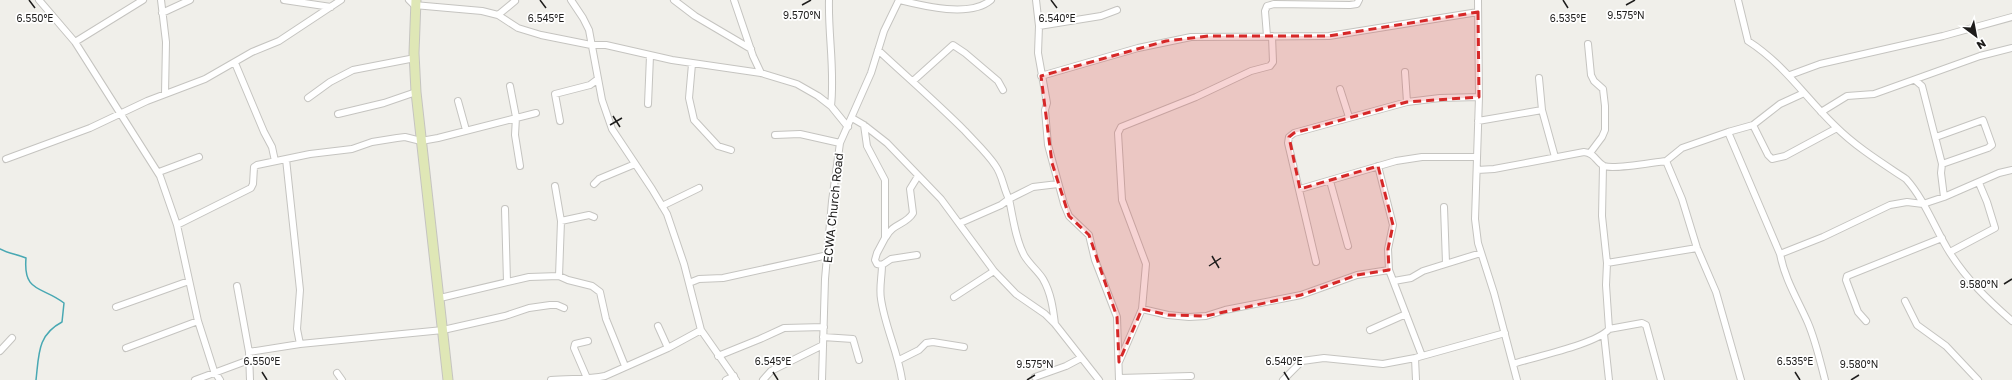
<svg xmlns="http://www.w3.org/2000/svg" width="2012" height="380" font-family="'Golos Text',sans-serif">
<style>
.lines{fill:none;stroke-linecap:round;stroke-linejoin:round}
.stream{stroke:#48a8b3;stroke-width:1.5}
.street-casing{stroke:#c5c4c0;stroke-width:8}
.secondary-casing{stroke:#c5c4c0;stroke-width:11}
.street{stroke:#fff;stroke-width:6}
.secondary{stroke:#dfe7b6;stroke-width:9}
.marked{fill:#d62828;fill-opacity:0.2;stroke:#d62828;stroke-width:3;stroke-dasharray:8 5;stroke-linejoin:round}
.ticks{fill:none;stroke:#1e1d1c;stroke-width:1.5}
.labels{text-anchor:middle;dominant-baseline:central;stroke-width:3.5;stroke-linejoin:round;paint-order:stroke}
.street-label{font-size:12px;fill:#1e1d1c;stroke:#fff}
.ticks-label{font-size:10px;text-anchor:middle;fill:#1e1d1c;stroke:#fff;stroke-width:3.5;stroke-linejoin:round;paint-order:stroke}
</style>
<rect width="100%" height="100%" fill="#f0efea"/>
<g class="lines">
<path class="stream" d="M0,249c9,5 17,5 26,9 -3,35 16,28 38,45l-2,19c-25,13 -23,33 -26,58"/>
<g class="street-casing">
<path id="street" d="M39,0l36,42 85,134 17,49 21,96 16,50 6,9
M161,0l5,42 -1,52
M284,0l47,7
M409,0l5,5 68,6 16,4 20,13 23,7 50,10h15l66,15 89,13 36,11 21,12 13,10 17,21
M571,0l12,18 6,12 13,70 10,29 40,60 15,25 17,50 17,66 35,50
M674,0l21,16 56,33
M734,0l19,56 8,17
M829,0c-1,35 6,70 2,106
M1036,0l3,26 -1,27 9,50 -2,7 3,35 16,59 5,12 20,19 6,25 22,57 2,63
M1478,0l1,97 -4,122 3,24 16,50 23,87
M1738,0l10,41c36,23 57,56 87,85 21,21 47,37 71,53 19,21 29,50 44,74 17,27 38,47 62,68
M162,13l28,-13
M498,15l17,-14
M1039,26l62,-10 16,-6
M1267,36l-2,-25 2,-5 7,-2 76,1 7,-1 2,-4
M75,42l68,-42
M1588,44l3,31 3,6 9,8 2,17v24l-3,7 -12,16
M878,50c29,27 59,53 87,81 10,11 22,22 30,34 8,11 8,23 14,34l24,-12 25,-3
M235,63l29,69 8,15 3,14
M692,64l-3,34 5,22 24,26 13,4
M1405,72l2,30
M1790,75l30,-11 123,-28 69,-19
M1041,76l97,-28 53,-11 138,-1 149,-24
M1539,78l3,32 13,47
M1915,80l7,6 20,78 46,-16 4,-3 -9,-25 -47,17
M913,81l40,-36 12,8 33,28 5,9
M510,86l6,31 -1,18 5,31
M1340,89l9,28
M308,98l22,-16 23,-12 62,-12
M458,101l8,29
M648,104l2,-48
M1821,112l26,-16 27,-2 106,-38 32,-8
M338,114l46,-11 32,-11
M852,118l12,7 23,18 54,56 53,72 22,23 29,20 10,10 44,56
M560,121l-5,-27 35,-9 8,-6
M1478,121l64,-11
M864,125l3,21 18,34v58l-8,15 -2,7 2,4 5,1
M1753,125l15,30 4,4 13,-3 52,-28
M1728,132l52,122
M775,135l25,-1 40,9
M6,159l84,-31 57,-27 58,-22 47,-27 27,-11 62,-41
M286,159l14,131 -3,39 3,15
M1942,164l-1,9 3,24
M1378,166l15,59 -5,24 1,21
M1603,166l-1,50 5,47 -1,22 3,44 33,-6 4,2 15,55
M1477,170l17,-1 90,-17c11,1 12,10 20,14 10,4 50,-4 62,-5
M159,172l40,-15
M1330,181l18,65
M594,184l5,-5 36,-15
M555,186l6,35 -2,55
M1300,189l96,-28 26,-4h55
M662,206l37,-18
M1444,207l2,56
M505,209l2,73
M561,221l28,-6 5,2
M960,223l41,-18 8,-6c4,18 6,39 15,56 5,9 14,16 19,24 8,14 10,29 12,45
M177,225l74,-37 2,-4 1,-17 3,-2 53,-11 42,-5 20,-7 25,-4 8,-1 16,4 17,-3 98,-25
M886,237c7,-14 20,-12 27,-24l-3,-24 8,-13
M1950,252l45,-24 -8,-26 -8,-19
M1316,262l-28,-119 1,-6 5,-4 113,-31 33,-4 39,-1
M1607,263l90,-15
M1394,281l17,-3 12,-7 58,-18
M689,283l10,-4 24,-1 105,-23
M237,286l12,66 1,28
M954,297l40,-26
M440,298l89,-21 30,-1 9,4 24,6 8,6 6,27 19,47
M1905,301l12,24 29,21 32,34
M116,307l73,-26
M1142,309l26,6 21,2 17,-1 19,-6 76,-15 56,-20 32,-5 33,86
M1866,321l-8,-9 -12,-32 1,-4 95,-38
M658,326l10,22
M1370,330l36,-16
M1604,334l5,46
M823,337l30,2 6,21
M126,348l72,-27
M0,351l12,-13
M249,352l51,-8 143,-14 62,-14 24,-8 21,-3h7l7,3
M718,356l42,-17 24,-11 40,-1
M1415,358l1,22
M899,360l20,-10 7,-7 7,-1 31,5
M1119,362l23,-53 4,-45 -24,-64 -4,-67 3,-6 75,-30 55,-26 19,-5 3,-4 -1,-26
M1513,364c21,-7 84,-20 96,-35
M337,373l5,7
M1035,377l31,-11 15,-8
M587,378l-13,-30 1,-4 13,-3
M1119,378l72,-2
M195,380l54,-20
M551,380c18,-2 37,0 54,-4l63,-28 33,-18
M726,380l8,-4
M763,380l8,-9 52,-26
M822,380l3,-101 7,-78 8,-58 31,-70 13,-42 15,-31c24,6 71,18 92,0
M902,380c-4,-28 -17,-53 -21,-81 -2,-11 1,-23 1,-34l9,-6 26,-4
M1283,380l19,-19 22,-3 59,6 32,-6 90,-25
M1741,380l-25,-88 -19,-44 -15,-49 -16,-38 16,-13 46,-16 25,-7 27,-21 24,-11
M1825,380c-5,-19 -9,-38 -17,-57 -10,-23 -23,-43 -28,-69l43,-17 67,-32 17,-3 16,2 21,-7 55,-24 13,-3"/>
</g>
<g class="secondary-casing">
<path id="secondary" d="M416,0l-2,53 2,39 32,288"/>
</g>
<use href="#street" class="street"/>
<use href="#secondary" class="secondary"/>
</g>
<path class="marked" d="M1478,12l1,85 -72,5 -113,31 -5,4 11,52 78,-23 15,59 -5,24 1,21 -32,5 -56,20 -95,21 -38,-1 -26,-6 -23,53 -2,-45 -7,-20 -21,-62 -20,-19 -17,-53 -11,-87 125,-35 43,-5h120z"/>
<path class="ticks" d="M29,0l6,8M540,0l6,8M1051,0l6,8M1563,0l5,8M802,5l9,-5M1626,5l9,-5M613,116l7,11M610,125l12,-7M1212,256l7,12M1209,266l12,-8M2004,284l8,-5M262,372l5,8M773,372l5,8M1284,372l5,8M1795,372l5,8M1027,380l8,-5M1851,380l8,-5"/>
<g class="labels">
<g class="street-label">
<text transform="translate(833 208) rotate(-84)">ECWA Church Road</text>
</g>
</g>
<g class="ticks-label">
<text x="802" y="19">9.570°N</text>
<text x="1626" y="19">9.575°N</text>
<text x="1057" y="22">6.540°E</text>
<text x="35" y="22">6.550°E</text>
<text x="546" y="22">6.545°E</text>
<text x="1568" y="22">6.535°E</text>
<text x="1979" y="288">9.580°N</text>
<text x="262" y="365">6.550°E</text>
<text x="773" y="365">6.545°E</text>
<text x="1284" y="365">6.540°E</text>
<text x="1795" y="365">6.535°E</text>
<text x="1035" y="368">9.575°N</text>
<text x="1859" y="368">9.580°N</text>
</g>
<g transform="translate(1976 36) rotate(148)" stroke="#ffffff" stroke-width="3" paint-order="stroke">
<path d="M0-3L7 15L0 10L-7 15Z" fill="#1e1d1c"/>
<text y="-6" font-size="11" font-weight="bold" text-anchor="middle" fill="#1e1d1c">N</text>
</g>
</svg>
